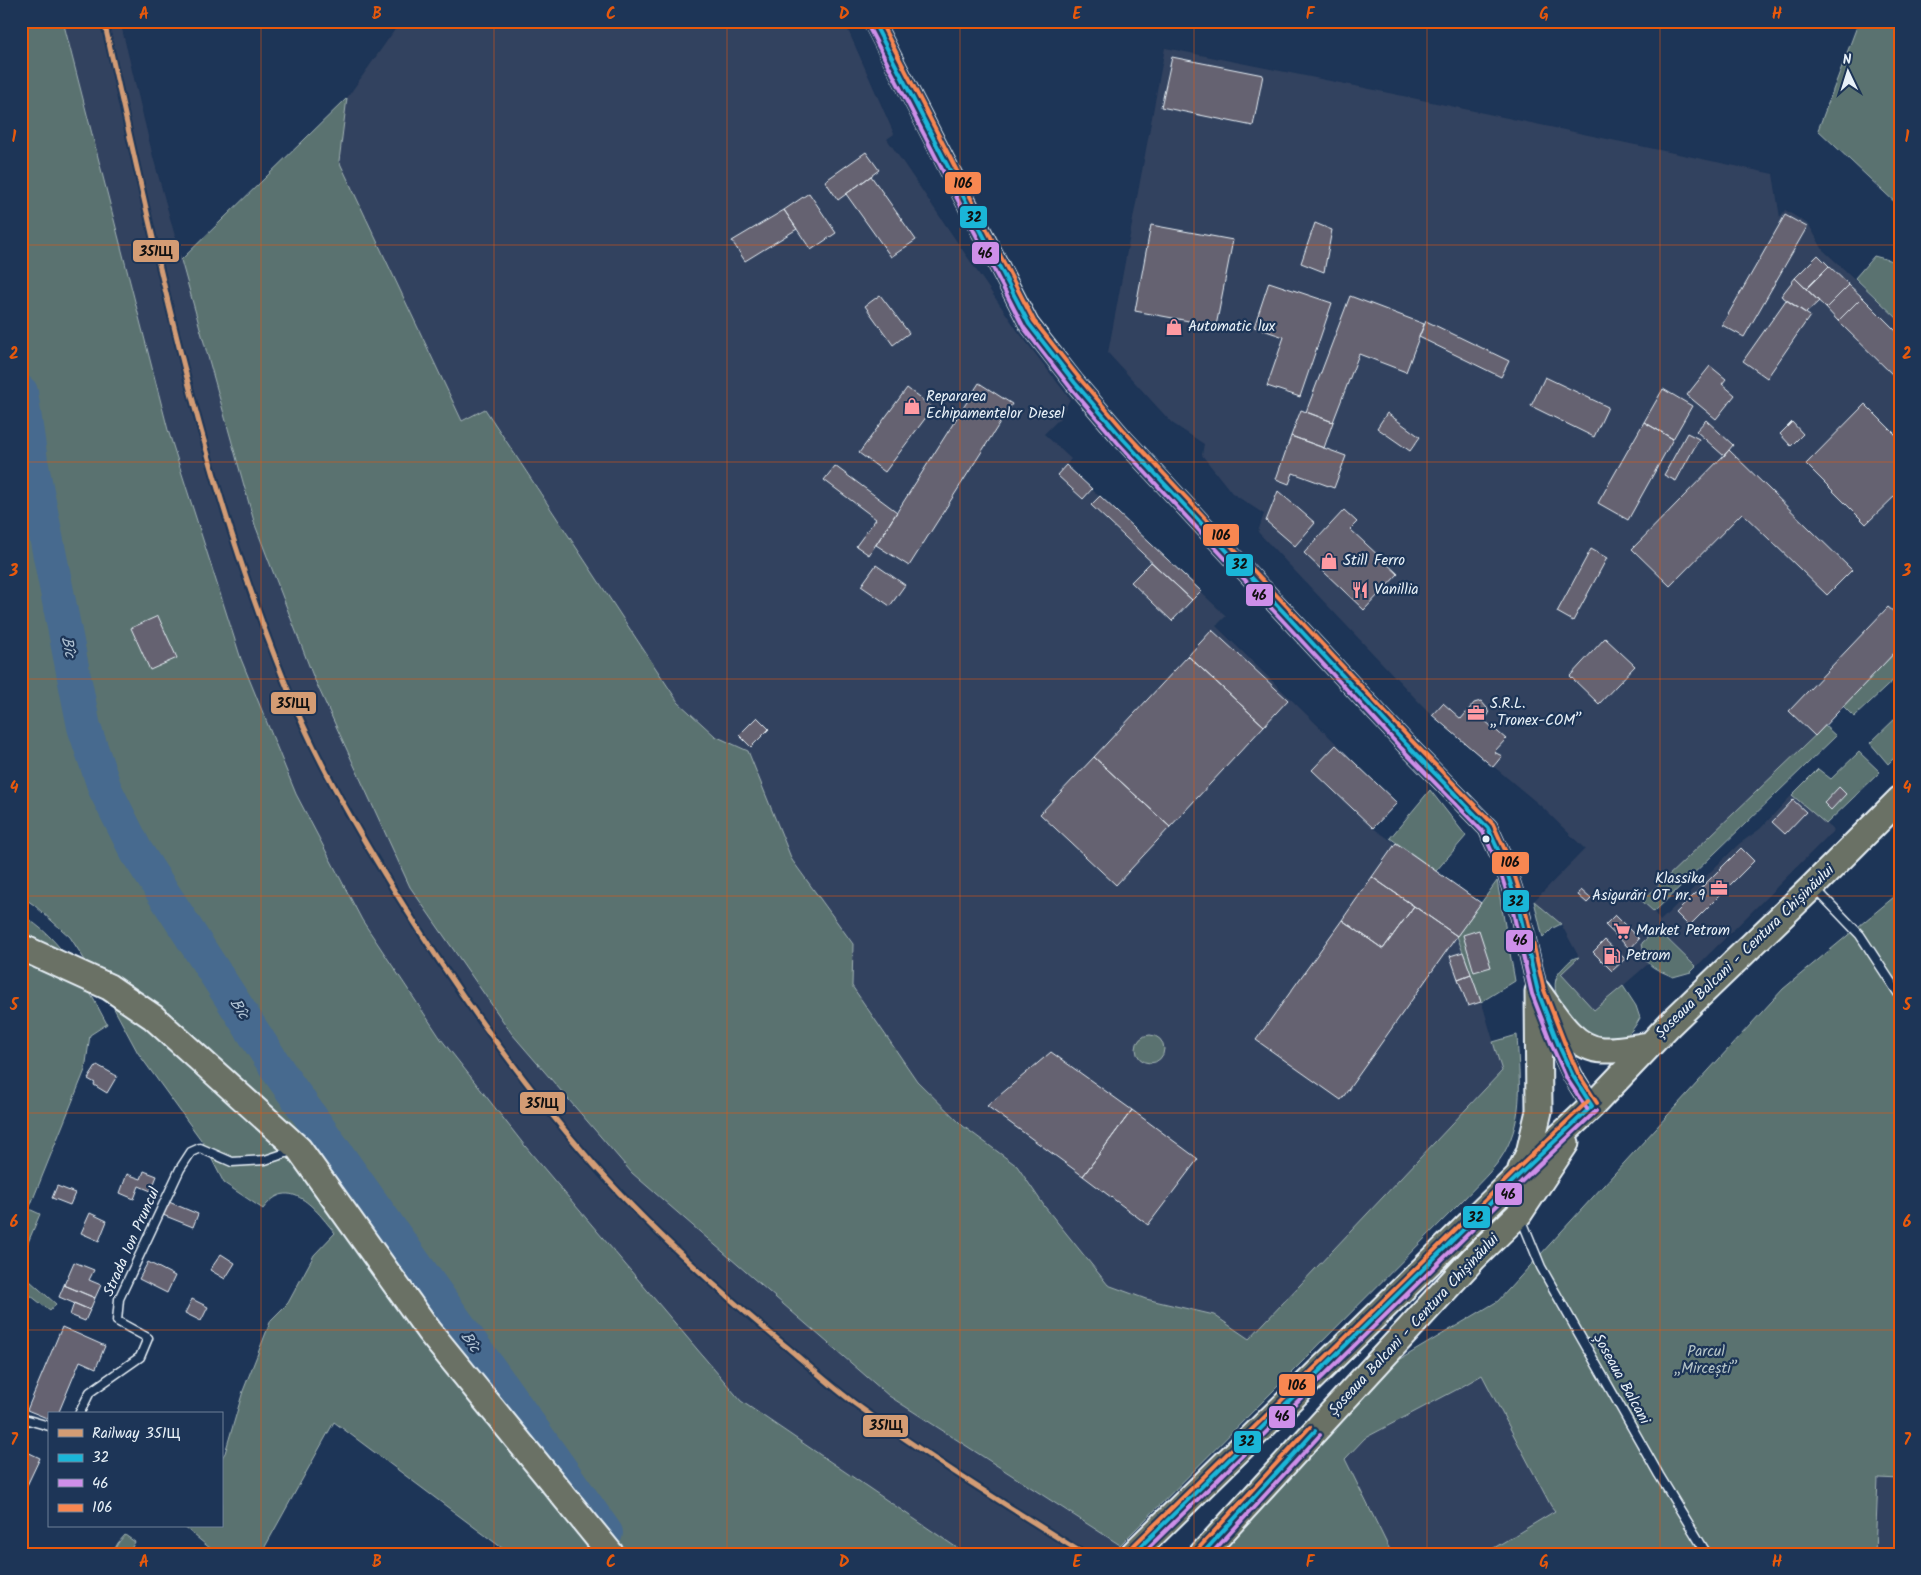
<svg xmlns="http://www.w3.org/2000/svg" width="1921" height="1575" font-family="Kalam,sans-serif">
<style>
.built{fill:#33425f}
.green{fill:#5a726f;stroke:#a1b2b4}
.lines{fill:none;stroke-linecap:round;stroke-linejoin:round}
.river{stroke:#476b8f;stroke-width:34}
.building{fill:#656271;stroke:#e8f1f8}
.service-casing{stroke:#e8f1f8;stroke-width:11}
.tertiary-casing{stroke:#e8f1f8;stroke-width:22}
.trunk-casing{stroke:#e8f1f8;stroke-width:29}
.service{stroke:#1d3557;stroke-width:8}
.tertiary{stroke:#1d3557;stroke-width:19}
.trunk{stroke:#6a7165;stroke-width:25}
.bus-1-casing{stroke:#1d3557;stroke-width:8}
.bus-2-casing{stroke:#1d3557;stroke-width:8}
.bus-3-casing{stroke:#1d3557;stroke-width:8}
.bus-1{stroke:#1ab6d8;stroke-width:4}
.bus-2{stroke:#ce8fe9;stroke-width:4}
.bus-3{stroke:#f88751;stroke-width:4}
.rail-1-casing{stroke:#1d3557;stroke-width:9}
.rail-1{stroke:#d39c74;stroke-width:5}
.grid{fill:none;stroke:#e8590c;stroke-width:1;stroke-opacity:0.55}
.bus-dot{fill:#e8f1f8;stroke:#1d3557;stroke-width:2}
.labels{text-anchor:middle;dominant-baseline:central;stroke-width:4.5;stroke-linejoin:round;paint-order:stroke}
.poi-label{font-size:15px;fill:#e8f1f8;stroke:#1d3557;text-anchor:start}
.street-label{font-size:15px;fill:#e8f1f8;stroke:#1d3557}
.park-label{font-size:15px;fill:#b6c5c8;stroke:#1d3557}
.water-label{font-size:16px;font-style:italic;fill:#b0c2d3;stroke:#1d3557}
.line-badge{stroke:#1d3557;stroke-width:2}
.pale-badge-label{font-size:14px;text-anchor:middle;font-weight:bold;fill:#111}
.neatline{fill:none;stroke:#e8590c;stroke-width:2}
.grid-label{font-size:16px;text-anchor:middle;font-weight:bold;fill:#e8590c}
</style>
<rect width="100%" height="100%" fill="#1d3557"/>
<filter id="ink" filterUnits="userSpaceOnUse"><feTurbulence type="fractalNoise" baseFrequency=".02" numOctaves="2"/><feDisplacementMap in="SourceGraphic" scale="10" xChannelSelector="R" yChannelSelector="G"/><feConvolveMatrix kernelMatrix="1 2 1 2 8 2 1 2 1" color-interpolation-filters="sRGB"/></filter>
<g filter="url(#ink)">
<path class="built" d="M63,21h57l33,136 102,368 58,151 199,358 120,139 257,223 231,149 17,9h-171l-225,-153 -216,-255 -84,-107 -79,-119 -66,-126 -55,-135 -73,-229z
M401,21h443l50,113 -7,5 130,191 53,69 -9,18 -17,17 27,25 -5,6 160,151 -10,10 181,177 -24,25 108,75 -24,33 27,74 18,61 -253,268 -36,-24 -67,-16 -38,-14 -63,-78 -28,-41 -54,-40 -46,-45 -65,-95 1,-42 -61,-84 -44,-109 -33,-15 -37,-34 -193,-293 -23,13 -124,-261 9,-63z
M1165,48l195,39 413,87 7,44 5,-8 24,15 14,25 77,71v326l-85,89 -172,166 11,10 6,9 79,-77 21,-15 32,-34 42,35 -138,137 -25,-25 -23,22 -54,47 -33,-37 18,-17 -18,-33 -27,-23 51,-52 -44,-43 -109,-91 -15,-15 -159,-168 6,-18 -32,-21 -30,-38 2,-11 -32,-21 -64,-70z
M1482,1374l69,132 4,5 -71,43h-92l-47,-95 20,-21 91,-48z
M1878,1477l22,2v75h-25z"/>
<path class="green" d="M21,21h42l105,409 73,229 55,135 66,126 79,119 84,107 216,255 225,153h-456l-176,-132 -73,132h-44l-34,-28h38v-67l4,-6 18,-62 28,-71 17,-17 26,-48 21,-22c-19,-23 -45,-60 -72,-24l-39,-26 -20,-39 -66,-91 -35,-65 -33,-51 -36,-32 -13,-9z
M1859,21h41v186l-82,-77z
M347,98l-8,63 123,260 23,-12 193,293 37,34 33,15 44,109 61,84 -1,42 65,95 46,45 54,40 28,41 63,78 38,14 68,16 35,24 253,-268 -9,-29 24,-7c2,41 8,81 -13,118 -9,16 -28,33 -41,47l-343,345 -231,-149 -257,-223 -120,-139 -102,-147 -97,-211 -58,-151 -74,-265z
M1874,256l26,7v58l-45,-43z
M1900,647v27l-46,43 -11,-11z
M1900,714v38l-12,12 -18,-21z
M1825,726l11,10 -182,176 -12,-11z
M1859,752l21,20 -54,52 -34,-29 26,-26 13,10z
M1430,790l36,46 -30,35 -46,-33z
M1497,881l18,100 -34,21 -24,-66z
M1900,892v587l-22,-1 -3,76h-391l71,-43 -4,-5 -69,-131 -26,15 -91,48 -20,21 47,95h-177l174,-188 109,-65 285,-312z
M1534,901l27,23 -8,4 -10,10z
M21,915c41,22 65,70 86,109l-17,11 -5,35 -56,139 11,5 -19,45z
M1657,929l39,38 -5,5 -18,5c-20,-10 -28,-9 -31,-34z
M1579,957l-18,17 33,36 29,-24 13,20 4,12c-18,32 -30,23 -60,15 -12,-17 -38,-45 -17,-65 5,-5 8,-10 16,-11z
M1136 1049a14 14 0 1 1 28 0a14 14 0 1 1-28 0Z
M21,1273l35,31 -6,7 -29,-23z
M125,1535l10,7 -7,12h-16l6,-11z"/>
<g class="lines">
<path class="river" d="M21,392l10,69 53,266 21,62 31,62 145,224 325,458"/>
</g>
<path class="building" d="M1172,57l91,18 -10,51 -92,-19z
M866,152l13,18 -41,30 -13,-19z
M871,176l45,64 -25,17 -45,-63z
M809,193l27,40 -25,17 -27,-40z
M784,210l13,19 -52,32 -13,-20z
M1785,215l22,12 -63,110 -22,-12z
M1315,223l17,7 -8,42 -23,-9z
M1151,225l82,15 -17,86 -81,-15z
M1818,255l11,11 -23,23 -11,-11z
M1829,266l20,19 -23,23 -20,-19z
M1795,278l24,23 -13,12 -25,-17z
M1269,282l63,21 -32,94 -33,-11 17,-49 -30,-10z
M1849,285l13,12 -24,24 -12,-13z
M880,295l29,38 -16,12 -28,-39z
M1350,296l74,28 -18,48 -47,-18 -26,68 -27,-10z
M1862,297l38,38v47l-62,-61z
M1786,300l24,16 -43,62 -24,-17z
M1426,321l83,40 -8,16 -82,-40z
M1710,366l16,13 -4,5 13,11 -19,24 -29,-24z
M1545,377l63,30 -14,30 -63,-31z
M979,383l33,21 -103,162 -33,-21z
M907,388l26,20 -48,64 -26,-19z
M1663,389l29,17 -19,33 -29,-17z
M1865,404l35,35v52l-34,33 -60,-60z
M1301,410l32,12 -9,26 -33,-12z
M1387,413l33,24 -10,14 -33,-23z
M1706,420l27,25 -9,11 -28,-25z
M1644,422l29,17 -45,81 -30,-17z
M1792,422l11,12 -12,12 -11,-12z
M1687,433l12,6 -23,42 -12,-6z
M1291,436l55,20 -12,32 -41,-15 -4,11 -13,-5z
M1729,450l123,120 -25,25 -85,-82 -72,73 -38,-37z
M1066,465l26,24 -9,10 -26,-24z
M835,466l62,46 -28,43 -13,-9 20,-27 -52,-39z
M1278,491l37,32 -20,23 -29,-25z
M1100,496l101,95 -9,9 -101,-95z
M1344,510l13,12 -7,7 48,45 -34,36 -60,-57z
M1591,549l16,9 -34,63 -16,-9z
M1151,562l41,38 -20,21 -41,-39z
M876,565l29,20 -15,21 -29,-20z
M1888,607l12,10v30l-85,89 -26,-25z
M158,616l19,42 -27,12 -19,-42z
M1212,630l76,70 -24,26 -76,-70z
M1605,638l30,28 -36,38 -29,-28z
M1188,656l76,70 -94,101 -76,-70z
M1481,701l6,7 2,6 -5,6 22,19 -12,13 8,4 -9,11 -61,-52 11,-12 18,16 13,-16z
M757,717l12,12 -18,18 -12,-12z
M1336,745l61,58 -24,25 -61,-58z
M1094,757l76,70 -54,58 -76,-71z
M1839,787l7,7 -15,16 -7,-7z
M1793,800l13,12 -21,22 -13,-12z
M1396,843l85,60 -24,33 -85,-59z
M1741,848l13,13 -65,65 -13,-13z
M1372,877l42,29 -31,43 -41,-29z
M1581,890l10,9 -4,4 -9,-8z
M1414,906l43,30 -116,164 -85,-60 86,-120 41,29z
M1615,915l24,24 -9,10 -25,-24z
M1479,930l12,37 -17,5 -11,-37z
M1605,940l20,19 -13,12 -19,-19z
M1463,952l8,22 -13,5 -8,-23z
M1471,974l10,28 -13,4 -10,-27z
M1051,1052l81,58 -49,66 -96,-70z
M97,1065l20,11 -10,17 -13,-8 1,-2 -7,-4z
M1132,1110l66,49 -50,66 -65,-49z
M144,1171l13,5 -6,15 -12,-5 -5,13 -14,-6 7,-19 14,5z
M57,1186l18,7 -5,12 -18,-7z
M169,1202l29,12 -5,13 -30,-12z
M90,1213l17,8 -8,20 -18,-8z
M221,1254l14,9 -10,16 -15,-9z
M74,1262l20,8 -5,10 12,5 -6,13 -31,-13z
M148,1262l27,14 -8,17 -28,-14z
M64,1285l31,13 -5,12 -31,-13z
M192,1299l16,8 -7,14 -16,-8z
M74,1303l16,7 -5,11 -15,-6z
M62,1327l43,19 -9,22 -16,-7 -22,53h-9v5l-22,-9z
M21,1449l19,9 -19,40z"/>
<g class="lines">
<g class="service-casing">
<path id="service" d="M1815,888l45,47 40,61
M1521,1218l20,49 118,208 48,79
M79,1414l11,-22 50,-35 8,-19 -31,-17 2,-22 61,-130 11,-17 9,-4 32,14 33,-2 30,-10
M21,1418l28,8"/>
</g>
<g class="tertiary-casing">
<path id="tertiary" d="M873,21l156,303 46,59 48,56 283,305 82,84 16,35 15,47 19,82 21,54 14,30 19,30"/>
</g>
<g class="trunk-casing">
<path id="trunk" d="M21,947l88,40 44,30 146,132 130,182 182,223
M1538,992c16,22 35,57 65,58 15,1 32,-3 47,-5
M1521,1169l8,-16 10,-42 -1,-119
M1133,1554l385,-378 74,-70 78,-82 143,-138 87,-87
M1202,1554l272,-296 45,-44 47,-71"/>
</g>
<use href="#service" class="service"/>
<use href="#tertiary" class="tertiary"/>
<use href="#trunk" class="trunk"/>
<g class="bus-1-casing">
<path id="bus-1" d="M873,21l156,303 46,59 48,56 283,305 82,84 16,35 15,47 19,82 21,54 14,30 19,30
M1133,1554l385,-378 74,-70
M1202,1554l113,-123"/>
</g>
<g class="bus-2-casing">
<path id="bus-2" d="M867,24l157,304 46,59 48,56 283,305 82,84 15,33 15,47 19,82 21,54 14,31 20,30
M1142,1554l380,-373 74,-70
M1211,1554l109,-119"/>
</g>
<g class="bus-3-casing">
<path id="bus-3" d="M880,21l154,300 46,58 48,56 283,305 82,84 17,37 15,47 19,82 21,54 13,29 19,30
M1129,1550l385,-378 74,-71
M1197,1550l113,-123"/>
</g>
<use href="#bus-1" class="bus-1"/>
<use href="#bus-2" class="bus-2"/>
<use href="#bus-3" class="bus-3"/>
<g class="rail-1-casing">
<path id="rail-1" d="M104,21c50,222 95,447 180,659 31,79 75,154 120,226 57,91 120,179 191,260 58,66 125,126 193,182 21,18 43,38 66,55 74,54 152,102 230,151"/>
</g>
<use href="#rail-1" class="rail-1"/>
</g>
</g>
<path class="grid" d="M261,21v1533M494,21v1533M727,21v1533M960,21v1533M1194,21v1533M1427,21v1533M1660,21v1533M21,245h1879M21,462h1879M21,679h1879M21,896h1879M21,1113h1879M21,1330h1879"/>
<defs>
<g id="shop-bare" transform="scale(1.35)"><path d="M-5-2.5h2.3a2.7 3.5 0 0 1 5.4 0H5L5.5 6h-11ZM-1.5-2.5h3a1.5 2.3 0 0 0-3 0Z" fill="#ff9aa2" stroke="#1d3557" stroke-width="2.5" paint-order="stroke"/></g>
<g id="restaurant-bare" transform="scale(1.35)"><path d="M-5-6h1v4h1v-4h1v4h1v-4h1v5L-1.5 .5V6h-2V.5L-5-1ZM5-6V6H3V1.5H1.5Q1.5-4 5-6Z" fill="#ff9aa2" stroke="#1d3557" stroke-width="2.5" paint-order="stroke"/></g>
<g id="office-bare" transform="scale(1.35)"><path d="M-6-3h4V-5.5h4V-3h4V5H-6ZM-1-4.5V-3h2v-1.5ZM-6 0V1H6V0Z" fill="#ff9aa2" stroke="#1d3557" stroke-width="2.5" paint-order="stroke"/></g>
<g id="supermarket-bare" transform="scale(1.35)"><path d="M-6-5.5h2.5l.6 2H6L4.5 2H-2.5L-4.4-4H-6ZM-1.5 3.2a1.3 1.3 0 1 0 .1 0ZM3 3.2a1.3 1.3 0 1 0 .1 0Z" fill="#ff9aa2" stroke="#1d3557" stroke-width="2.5" paint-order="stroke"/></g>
<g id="fuel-bare" transform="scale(1.35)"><path d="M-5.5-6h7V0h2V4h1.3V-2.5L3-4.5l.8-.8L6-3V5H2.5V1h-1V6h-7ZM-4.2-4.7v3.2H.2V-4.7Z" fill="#ff9aa2" stroke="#1d3557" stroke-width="2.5" paint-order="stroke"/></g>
</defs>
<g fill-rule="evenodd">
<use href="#shop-bare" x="1174" y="327"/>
<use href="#shop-bare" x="912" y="406"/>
<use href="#shop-bare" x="1329" y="561"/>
<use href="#restaurant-bare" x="1360" y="590"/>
<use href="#office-bare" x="1476" y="713"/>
<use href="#office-bare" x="1719" y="888"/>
<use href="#supermarket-bare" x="1622" y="931"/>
<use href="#fuel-bare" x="1612" y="956"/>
</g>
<circle class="bus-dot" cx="1486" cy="839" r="4.5"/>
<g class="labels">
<g class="poi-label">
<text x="1188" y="327">Automatic lux</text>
<text x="926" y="397">Repararea<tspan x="926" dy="17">Echipamentelor Diesel</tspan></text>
<text x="1343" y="561">Still Ferro</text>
<text x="1374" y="590">Vanillia</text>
<text x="1490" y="704">S.R.L.<tspan x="1490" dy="17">„Tronex-COM”</tspan></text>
<text x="1705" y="879" text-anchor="end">Klassika<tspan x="1705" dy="17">Asigurări OT nr. 9</tspan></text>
<text x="1636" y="931">Market Petrom</text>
<text x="1626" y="956">Petrom</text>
</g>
<g class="street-label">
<text transform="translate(1745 952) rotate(-44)">Șoseaua Balcani - Centura Chișinăului</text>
<text transform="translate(132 1242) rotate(-66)">Strada Ion Pruncul</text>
<text transform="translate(1414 1325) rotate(-47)">Șoseaua Balcani - Centura Chișinăului</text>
<text transform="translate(1621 1379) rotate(61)">Șoseaua Balcani</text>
</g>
<g class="park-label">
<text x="1706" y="1352">Parcul<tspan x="1706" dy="17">„Mircești”</tspan></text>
</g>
<g class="water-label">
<text transform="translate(68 647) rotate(79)">Bîc</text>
<text transform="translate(239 1009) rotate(57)">Bîc</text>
<text transform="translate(470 1342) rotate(55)">Bîc</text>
</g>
</g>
<g class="line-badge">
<rect x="944" y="171" width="38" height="24" rx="5" fill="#f88751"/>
<rect x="959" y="205" width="29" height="24" rx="5" fill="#1ab6d8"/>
<rect x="132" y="239" width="48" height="24" rx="5" fill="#d39c74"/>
<rect x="971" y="241" width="29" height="24" rx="5" fill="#ce8fe9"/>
<rect x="1202" y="523" width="38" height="24" rx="5" fill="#f88751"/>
<rect x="1225" y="553" width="29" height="24" rx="5" fill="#1ab6d8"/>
<rect x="1245" y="583" width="29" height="24" rx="5" fill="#ce8fe9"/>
<rect x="270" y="691" width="47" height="24" rx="5" fill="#d39c74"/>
<rect x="1491" y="851" width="39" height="24" rx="5" fill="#f88751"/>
<rect x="1502" y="889" width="28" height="24" rx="5" fill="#1ab6d8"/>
<rect x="1505" y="929" width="29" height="24" rx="5" fill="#ce8fe9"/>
<rect x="519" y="1091" width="47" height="24" rx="5" fill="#d39c74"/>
<rect x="1494" y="1182" width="29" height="24" rx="5" fill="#ce8fe9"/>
<rect x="1462" y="1205" width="29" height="24" rx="5" fill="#1ab6d8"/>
<rect x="1278" y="1373" width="38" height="24" rx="5" fill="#f88751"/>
<rect x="1268" y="1405" width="28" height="24" rx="5" fill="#ce8fe9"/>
<rect x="862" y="1414" width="47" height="24" rx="5" fill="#d39c74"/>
<rect x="1233" y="1430" width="29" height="24" rx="5" fill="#1ab6d8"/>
</g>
<g class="pale-badge-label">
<text x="963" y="188">106</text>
<text x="974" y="222">32</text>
<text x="156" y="256">351Щ</text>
<text x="985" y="258">46</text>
<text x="1221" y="540">106</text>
<text x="1240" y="569">32</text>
<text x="1259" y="600">46</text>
<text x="293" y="708">351Щ</text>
<text x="1510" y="867">106</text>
<text x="1516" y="906">32</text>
<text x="1520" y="945">46</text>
<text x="542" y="1108">351Щ</text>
<text x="1508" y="1199">46</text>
<text x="1476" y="1222">32</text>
<text x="1297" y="1390">106</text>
<text x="1282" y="1421">46</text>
<text x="886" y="1430">351Щ</text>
<text x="1247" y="1446">32</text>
</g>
<rect width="1921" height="1575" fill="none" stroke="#1d3557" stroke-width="55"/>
<rect x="48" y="1412" width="175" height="115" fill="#1d3557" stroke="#6e8097"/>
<rect x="58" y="1429" width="25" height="8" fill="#d39c74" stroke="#6e8097"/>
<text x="92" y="1438" font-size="15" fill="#e8f1f8">Railway 351Щ</text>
<rect x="58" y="1454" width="25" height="8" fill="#1ab6d8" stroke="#6e8097"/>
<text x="92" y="1462" font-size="15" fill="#e8f1f8">32</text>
<rect x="58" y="1479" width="25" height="8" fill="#ce8fe9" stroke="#6e8097"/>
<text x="92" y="1488" font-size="15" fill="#e8f1f8">46</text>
<rect x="58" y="1504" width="25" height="8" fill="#f88751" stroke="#6e8097"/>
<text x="92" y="1512" font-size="15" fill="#e8f1f8">106</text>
<g transform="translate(1848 72) rotate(356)" stroke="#1d3557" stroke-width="4" paint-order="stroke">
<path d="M0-4L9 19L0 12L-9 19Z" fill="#e8f1f8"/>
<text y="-8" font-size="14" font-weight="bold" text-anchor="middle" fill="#e8f1f8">N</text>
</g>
<rect x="28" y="28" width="1866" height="1520" class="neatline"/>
<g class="grid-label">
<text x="144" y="19">A</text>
<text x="377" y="19">B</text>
<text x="611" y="19">C</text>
<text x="844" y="19">D</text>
<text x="1077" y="19">E</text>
<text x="1310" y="19">F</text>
<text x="1544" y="19">G</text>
<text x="1777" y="19">H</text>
<text x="14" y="142">1</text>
<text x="1907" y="142">1</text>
<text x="14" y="359">2</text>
<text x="1907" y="359">2</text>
<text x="14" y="576">3</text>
<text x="1907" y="576">3</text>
<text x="14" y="793">4</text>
<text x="1907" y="793">4</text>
<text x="14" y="1010">5</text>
<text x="1907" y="1010">5</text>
<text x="14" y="1227">6</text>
<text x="1907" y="1227">6</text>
<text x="14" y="1445">7</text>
<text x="1907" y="1445">7</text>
<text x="144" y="1567">A</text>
<text x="377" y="1567">B</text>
<text x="611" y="1567">C</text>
<text x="844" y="1567">D</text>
<text x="1077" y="1567">E</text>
<text x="1310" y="1567">F</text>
<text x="1544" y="1567">G</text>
<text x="1777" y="1567">H</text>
</g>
</svg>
